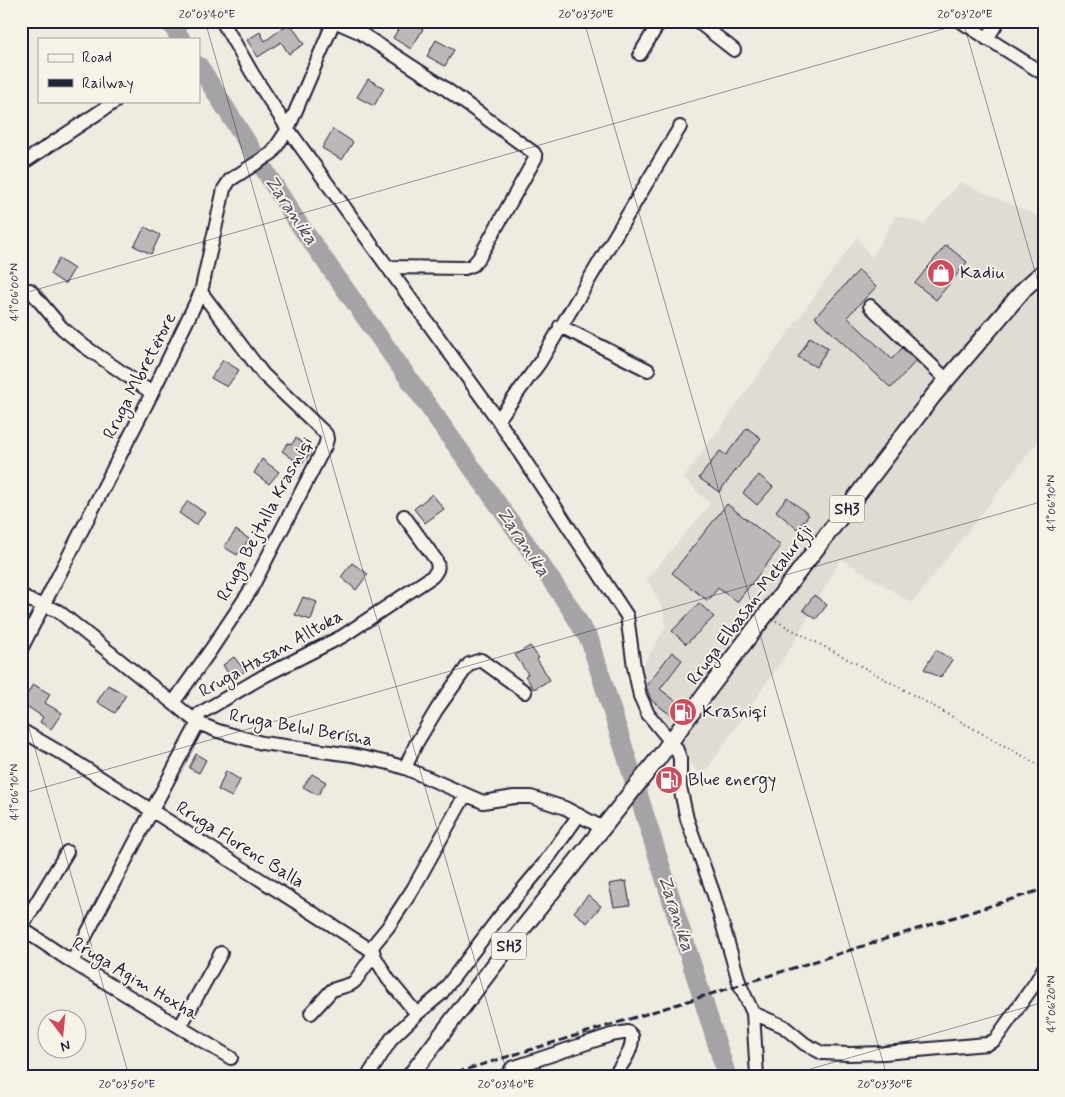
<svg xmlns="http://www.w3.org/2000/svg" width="1065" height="1097" font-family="Mynerve,sans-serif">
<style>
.built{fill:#dfdcd4}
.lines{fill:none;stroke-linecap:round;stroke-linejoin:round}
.river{stroke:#a6a3a6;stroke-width:19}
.building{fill:#bbb8b7;stroke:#22223b}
.minor-casing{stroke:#22223b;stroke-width:16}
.major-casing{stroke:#22223b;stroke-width:19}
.path{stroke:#22223b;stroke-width:2;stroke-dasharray:1 4;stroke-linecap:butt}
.minor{stroke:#f7f3e8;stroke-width:12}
.major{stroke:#f7f3e8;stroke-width:15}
.rail{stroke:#22223b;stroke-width:3;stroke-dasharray:8 4;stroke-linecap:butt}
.ticks{fill:none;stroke:#22223b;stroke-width:1;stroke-opacity:0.45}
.labels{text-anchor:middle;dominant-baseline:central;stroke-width:4;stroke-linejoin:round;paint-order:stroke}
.shield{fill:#f7f3e8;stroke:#62616f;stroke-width:1}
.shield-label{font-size:16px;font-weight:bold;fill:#22223b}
.poi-label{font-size:18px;fill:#22223b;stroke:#f7f3e8;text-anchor:start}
.street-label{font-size:18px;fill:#22223b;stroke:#f7f3e8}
.water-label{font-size:19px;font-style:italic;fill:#504f60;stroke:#f7f3e8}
.neatline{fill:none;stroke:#22223b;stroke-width:2}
.ticks-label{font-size:12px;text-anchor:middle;fill:#22223b}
</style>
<rect width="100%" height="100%" fill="#eeebe1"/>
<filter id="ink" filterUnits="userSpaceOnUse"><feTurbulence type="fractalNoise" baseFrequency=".02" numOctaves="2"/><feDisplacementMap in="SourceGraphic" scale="10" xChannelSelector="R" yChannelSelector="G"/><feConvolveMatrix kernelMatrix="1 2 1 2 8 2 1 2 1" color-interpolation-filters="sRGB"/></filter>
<g filter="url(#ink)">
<path class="built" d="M960,182l78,34 6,-7v227l-13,14 -119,153 -71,-44 -50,88 -89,130 -49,-63 -14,-42 27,-46 -3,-18 -16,-29 63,-75 -26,-26 173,-241 15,21 24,-43 28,9z"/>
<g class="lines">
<path class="river" d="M169,21l12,18
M199,66l97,154 231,325 42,61 21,35 137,435"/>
</g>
<path class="building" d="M403,21h7l13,8 -12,20 -18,-11z
M290,23l14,21 -15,10 -8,-12 -23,15 -11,-17 13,-8 5,9z
M436,40l18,10 -9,16 -18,-10z
M368,79l16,9 -10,18 -17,-9z
M333,129l20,13 -11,18 -20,-12z
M145,227l15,8 -9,19 -17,-8z
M946,245l21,17 -31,38 -21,-17z
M59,259l15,10 -9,15 -15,-10z
M859,270l17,17 -29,30 45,42 10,-11 14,13 -25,27 -76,-71z
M810,337l18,11 -12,19 -18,-10z
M223,360l16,10 -12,17 -16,-9z
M747,428l14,10 -42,54 -20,-14 21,-27 6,4z
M296,438l16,13 -11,14 -19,-14 6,-8 3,2z
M262,459l17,13 -10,12 -15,-11z
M759,475l14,12 -16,18 -14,-12z
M432,494l12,15 -19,14 -11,-14z
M787,497l22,18 -12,14 -21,-18z
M188,501l17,12 -9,12 -17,-12z
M727,504l54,42 -44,56 -19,-14 -10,13 -36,-28z
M236,530l13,9 -12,16 -13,-8z
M352,563l16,11 -12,16 -15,-13z
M814,595l13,10 -11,14 -13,-9z
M303,597l14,5 -6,18 -16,-5z
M699,603l15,14 -28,27 -14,-13z
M530,646l9,12 -2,1 13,21 -16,9 -9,-13 3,-2 -13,-19z
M936,650l16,10 -12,18 -16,-9z
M672,652l10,8 -22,29 21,16 -9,11 -21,-16 -5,-14z
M234,657l11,14 -13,9 -9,-15z
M33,684l17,10 -5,9 17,10 -11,16 -11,-7 3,-5 -21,-14z
M108,685l18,10 -11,18 -18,-11z
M196,754l10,6 -7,13 -10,-5z
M226,771l14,9 -8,17 -14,-7z
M312,774l14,8 -8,13 -15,-8z
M626,881l4,24 -16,2 -5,-23z
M588,895l13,11 -14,17 -13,-11z"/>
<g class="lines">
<g class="minor-casing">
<path id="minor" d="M222,21l30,52 36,56 210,291 129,196 7,51 6,29 8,18 28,34 4,10v29l7,32 27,76 26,90 13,28 4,63
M334,21l25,11 80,52 95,69 2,4 -57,101 -6,7 -8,3 -78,-1
M697,21l37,29
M960,21l84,53
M987,39l11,-18
M640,54l20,-33
M21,164l95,-63
M30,290l32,38 22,18 68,47
M870,306l77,74
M560,326l88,44
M498,420l42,-58 140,-235
M21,594l5,5 32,12 140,112 20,8 44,12 90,12 37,8 16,5 78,34 31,-5h17l34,11 38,20
M21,649l131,-256 49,-101 23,-103 6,-9 42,-27 16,-24 46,-108
M173,703l39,-55 38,-57 75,-145 2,-7 -1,-5 -63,-60 -62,-82
M21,730l45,26 302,192 4,4 16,27 29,35
M405,768l11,-24 21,-35 32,-45 12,-4 44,32
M21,928l51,34 159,96
M21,928l46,-76
M72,962l126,-239 1,-9 65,-38 79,-40 90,-60c5,-6 6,-9 3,-16l-32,-44
M311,1013l21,-23 19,-6 4,-3 19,-27 -2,-5 2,-5 14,-17 25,-38 52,-94
M753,1013l30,13 22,18 17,9 28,1 34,-1 103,-9 8,-4 41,-58 8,-14
M180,1027l41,-74
M368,1076l24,-38 25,-24 24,-20 56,-74 46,-55 36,-50
M506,1076l6,-8 99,-33 17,-3 4,4c1,15 -10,28 -18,40"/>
</g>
<g class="major-casing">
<path id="major" d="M410,1076l98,-129 152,-191 49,-67 224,-293 92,-108 19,-17"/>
</g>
<path class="path" d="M776,621l96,51 172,96"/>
<use href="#minor" class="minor"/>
<use href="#major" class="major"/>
<path class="rail" d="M445,1076l285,-88 314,-99"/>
</g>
</g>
<path class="ticks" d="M205,21l303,1055M584,21l303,1055M963,21l81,282M21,294l950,-273M21,700l108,376M21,794l1023,-293M786,1076l258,-74"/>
<defs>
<g id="shop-disc" transform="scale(1.4375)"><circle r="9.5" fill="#d1495b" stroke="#f7f3e8"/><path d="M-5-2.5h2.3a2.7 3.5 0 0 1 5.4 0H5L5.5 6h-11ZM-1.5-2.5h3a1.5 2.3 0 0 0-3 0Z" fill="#fff"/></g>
<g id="fuel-disc" transform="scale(1.4375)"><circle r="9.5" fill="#d1495b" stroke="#f7f3e8"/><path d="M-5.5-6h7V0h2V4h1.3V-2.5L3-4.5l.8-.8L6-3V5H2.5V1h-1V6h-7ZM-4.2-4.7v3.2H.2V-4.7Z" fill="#fff"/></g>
</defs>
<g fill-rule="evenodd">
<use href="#shop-disc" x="941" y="273"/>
<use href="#fuel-disc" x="683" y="712"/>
<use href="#fuel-disc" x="669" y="780"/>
</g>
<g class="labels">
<g class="shield">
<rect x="829.5" y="495.5" width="35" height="27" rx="4"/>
<rect x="491.5" y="932.5" width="35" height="27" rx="4"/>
</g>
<g class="shield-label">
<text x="847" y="509">SH3</text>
<text x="509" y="946">SH3</text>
</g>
<g class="poi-label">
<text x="960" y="273">Kadiu</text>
<text x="702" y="712">Krasniqi</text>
<text x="688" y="780">Blue energy</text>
</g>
<g class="street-label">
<text transform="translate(140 376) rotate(-63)">Rruga Mbretërore</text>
<text transform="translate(265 519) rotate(-62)">Rruga Bejtulla Krasniqi</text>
<text transform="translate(750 605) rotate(-53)">Rruga Elbasan-Metalurgji</text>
<text transform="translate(271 654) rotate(-29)">Rruga Hasan Alltoka</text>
<text transform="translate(301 728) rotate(10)">Rruga Belul Berisha</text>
<text transform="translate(240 845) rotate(32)">Rruga Florenc Balla</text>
<text transform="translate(135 979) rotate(31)">Rruga Agim Hoxha</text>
</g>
<g class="water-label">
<text transform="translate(291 210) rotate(56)">Zaranika</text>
<text transform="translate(523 542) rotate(56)">Zaranika</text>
<text transform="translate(676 913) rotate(72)">Zaranika</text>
</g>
</g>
<rect width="1065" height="1097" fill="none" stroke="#f7f3e8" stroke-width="55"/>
<rect x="38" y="38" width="162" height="65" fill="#f7f3e8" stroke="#a29fa3"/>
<rect x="48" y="54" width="25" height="8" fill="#f7f3e8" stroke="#a29fa3"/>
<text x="82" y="62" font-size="15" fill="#22223b">Road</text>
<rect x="48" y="79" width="25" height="8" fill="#22223b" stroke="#a29fa3"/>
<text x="82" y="88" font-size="15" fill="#22223b">Railway</text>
<g transform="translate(62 1034) rotate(164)"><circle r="24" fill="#f7f3e8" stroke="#a29fa3"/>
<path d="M0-4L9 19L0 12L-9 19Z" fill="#d1495b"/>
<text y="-8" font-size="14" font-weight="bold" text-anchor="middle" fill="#22223b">N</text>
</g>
<rect x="28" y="28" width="1010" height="1042" class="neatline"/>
<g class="ticks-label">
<text x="207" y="18">20°03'40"E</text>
<text x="586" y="18">20°03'30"E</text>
<text x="965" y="18">20°03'20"E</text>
<text transform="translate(14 292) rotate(-90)" y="4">41°06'00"N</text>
<text transform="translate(1051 503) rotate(-90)" y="4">41°06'10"N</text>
<text transform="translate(14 792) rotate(-90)" y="4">41°06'10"N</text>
<text transform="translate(1051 1004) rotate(-90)" y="4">41°06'20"N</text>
<text x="127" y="1088">20°03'50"E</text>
<text x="506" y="1088">20°03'40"E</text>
<text x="885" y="1088">20°03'30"E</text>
</g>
</svg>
